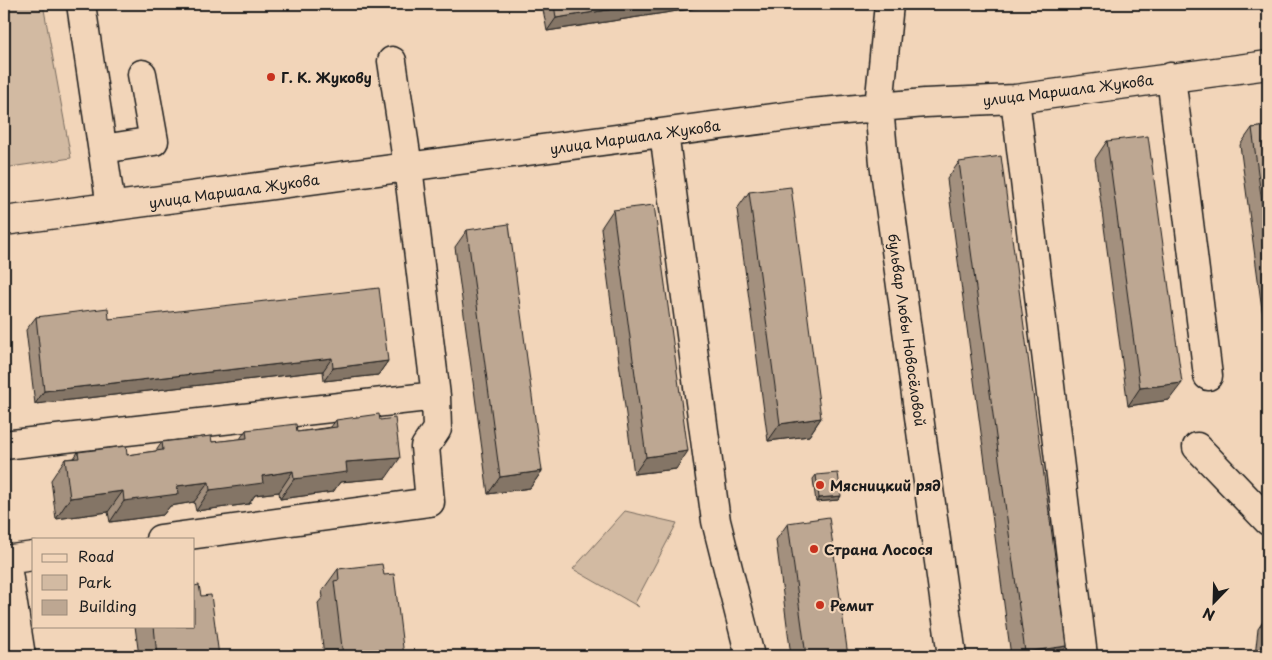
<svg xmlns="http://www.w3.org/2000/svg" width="1272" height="660" font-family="'Playpen Sans',sans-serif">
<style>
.green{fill:#d2baa2;stroke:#776b5f}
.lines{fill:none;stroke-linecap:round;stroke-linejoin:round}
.minor-casing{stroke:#1c1c1c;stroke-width:31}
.minor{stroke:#f2d5b9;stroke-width:28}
.wall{fill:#a3907e;stroke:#1c1c1c}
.shaded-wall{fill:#847566;stroke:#1c1c1c}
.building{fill:#bda792;stroke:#1c1c1c}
.poi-dot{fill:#c8321e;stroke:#f2d5b9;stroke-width:2}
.labels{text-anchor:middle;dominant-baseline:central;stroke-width:4.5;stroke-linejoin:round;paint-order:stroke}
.poi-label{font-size:14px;font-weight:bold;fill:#1c1c1c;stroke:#f2d5b9;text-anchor:start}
.street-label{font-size:14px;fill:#1c1c1c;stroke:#f2d5b9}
</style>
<rect width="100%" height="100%" fill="#f2d5b9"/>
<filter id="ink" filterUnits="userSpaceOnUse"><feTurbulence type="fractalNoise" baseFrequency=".02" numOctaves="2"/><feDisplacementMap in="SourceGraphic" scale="10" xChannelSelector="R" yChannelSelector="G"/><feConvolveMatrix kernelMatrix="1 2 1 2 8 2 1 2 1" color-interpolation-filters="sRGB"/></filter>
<g filter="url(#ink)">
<path class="green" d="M4,4h39l28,154 -67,10z
M625,511l52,12 -42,80 4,4 -66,-38z"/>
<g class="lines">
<g class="minor-casing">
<path id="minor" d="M81,4l30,203
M889,4l-10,103 5,56 68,493
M1171,77l37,299
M1015,99l68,557
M664,133l52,388 34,135
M103,149l51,-8 -12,-67
M4,221l807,-108 114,-10 90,-4 253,-34
M4,445l432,-49
M1197,447l71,74
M160,539l270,-37 -5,-55 12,-18 -1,-33 -28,-229 -16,-106
M4,560l30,-4
M6,560l15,96"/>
</g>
<use href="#minor" class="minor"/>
</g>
<path class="wall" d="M542,4h181l-176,27z
M1268,126v228l-28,-209 12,-17z
M1107,141l62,259 -41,6 -33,-247z
M959,162l100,494h-48l-64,-477z
M749,192l72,226 -12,18 -41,5 -31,-232z
M613,210l63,259 -42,5 -33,-246z
M467,230l75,241 -12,17 -42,6 -33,-247z
M36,317l73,2 279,42 -10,14 -54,6 -1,-10 -288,33 -9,-74z
M336,420l50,58 -46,4 -7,10 -53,7 -1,-7 -24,3 -6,9 -53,7 -2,-9 -24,4 -7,9 -53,7 -2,-10 -52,7 -5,-39 14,-21 9,-1 4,-6 49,3 29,-4 6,-9h50l28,-3 6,-9 51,2 34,-5z
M816,475l25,21 -3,4 -22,2 -3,-23z
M788,523l60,133h-57l-15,-116z
M338,569l46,6 20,81h-80l-6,-53 5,-6 -1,-6z
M201,596l18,60h-80l-4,-30h59z
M1268,614v42h-13l3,-27z"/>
<path class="shaded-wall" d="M646,4h77l-176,27 9,-13z
M332,358l-9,13 -288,33 9,-13z
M388,361l-10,14 -54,6 9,-13z
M1182,383l-13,17 -41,6 12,-18z
M821,418l-12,18 -41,5 12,-17z
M688,451l-12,18 -42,5 12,-17z
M400,458l-14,20 -46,4 -7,10 -53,7 14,-20 52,-17z
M293,471l-14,21 -24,3 -6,9 -53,7 14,-21 52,-14z
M542,471l-12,17 -42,6 12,-17z
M209,482l-15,20 -24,4 -7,9 -53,7 14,-21 53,-15z
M123,491l-15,21 -52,7 14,-21z
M841,496l-3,4 -22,2 3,-4z
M1067,646l-8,10h-37l3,-4z"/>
<path class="building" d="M554,4h92l-90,14z
M1268,126v122l-16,-120z
M1148,136l34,247 -42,5 -33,-247z
M1001,156l66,490 -42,6 -66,-490z
M791,187l30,231 -41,6 -31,-232z
M654,205l34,246 -42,6 -33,-247z
M509,224l33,247 -42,6 -33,-247z
M379,288l9,73 -55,7 -1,-10 -288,33 -8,-74 72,-9 1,11z
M379,414l1,6 15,-2 5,40 -54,4 1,10 -53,7 -1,-8 -31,5 1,7 -53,7 -1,-8 -32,4 1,8 -54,7 -1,-10 -53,7 -5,-39 14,-1 -1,-6 48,-6 1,9 36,-5 -1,-8 49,-6 1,6 35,-4 -1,-8 50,-6 1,8 40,-5 -1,-7z
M838,473l3,23 -22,2 -3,-23z
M829,517l19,139h-42l-18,-133z
M382,564l2,11 10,-1 10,82h-61l-9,-75 5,-1 -1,-11z
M199,585l2,11 10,-1 8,61h-62l-3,-30h40v-40z
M1268,644v12h-1z"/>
</g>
<g class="poi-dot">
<circle cx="271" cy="77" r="5"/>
<circle cx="820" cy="485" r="5"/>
<circle cx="814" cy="549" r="5"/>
<circle cx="820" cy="605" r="5"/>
</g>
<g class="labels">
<g class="poi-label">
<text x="281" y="77">Г. К. Жукову</text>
<text x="830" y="485">Мясницкий ряд</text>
<text x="824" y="549">Страна Лосося</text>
<text x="830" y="605">Ремит</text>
</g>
<g class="street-label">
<text transform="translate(1068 90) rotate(-7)">улица Маршала Жукова</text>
<text transform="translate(635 137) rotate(-8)">улица Маршала Жукова</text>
<text transform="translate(234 191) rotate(-8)">улица Маршала Жукова</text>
<text transform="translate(907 330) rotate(82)">бульвар Любы Новосёловой</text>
</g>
</g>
<rect width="1272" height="660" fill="none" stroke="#f2d5b9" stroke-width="20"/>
<rect x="10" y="10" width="1252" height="640" fill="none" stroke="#1c1c1c" stroke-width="2" filter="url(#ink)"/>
<rect x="32" y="538" width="162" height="90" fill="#f2d5b9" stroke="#9c8b7a"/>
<rect x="42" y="554" width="25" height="8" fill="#f2d5b9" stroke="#9c8b7a"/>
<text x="78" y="562" font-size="15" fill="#1c1c1c">Road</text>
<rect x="42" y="575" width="25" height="15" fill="#d2baa2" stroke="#9c8b7a"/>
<text x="78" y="588" font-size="15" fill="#1c1c1c">Park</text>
<rect x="42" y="600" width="25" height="15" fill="#bda792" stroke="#9c8b7a"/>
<text x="78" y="612" font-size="15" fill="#1c1c1c">Building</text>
<g transform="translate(1214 602) rotate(203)" stroke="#f2d5b9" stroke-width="4" paint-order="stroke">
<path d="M0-4L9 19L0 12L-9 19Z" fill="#1c1c1c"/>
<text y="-8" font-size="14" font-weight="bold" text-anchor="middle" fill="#1c1c1c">N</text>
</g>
</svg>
